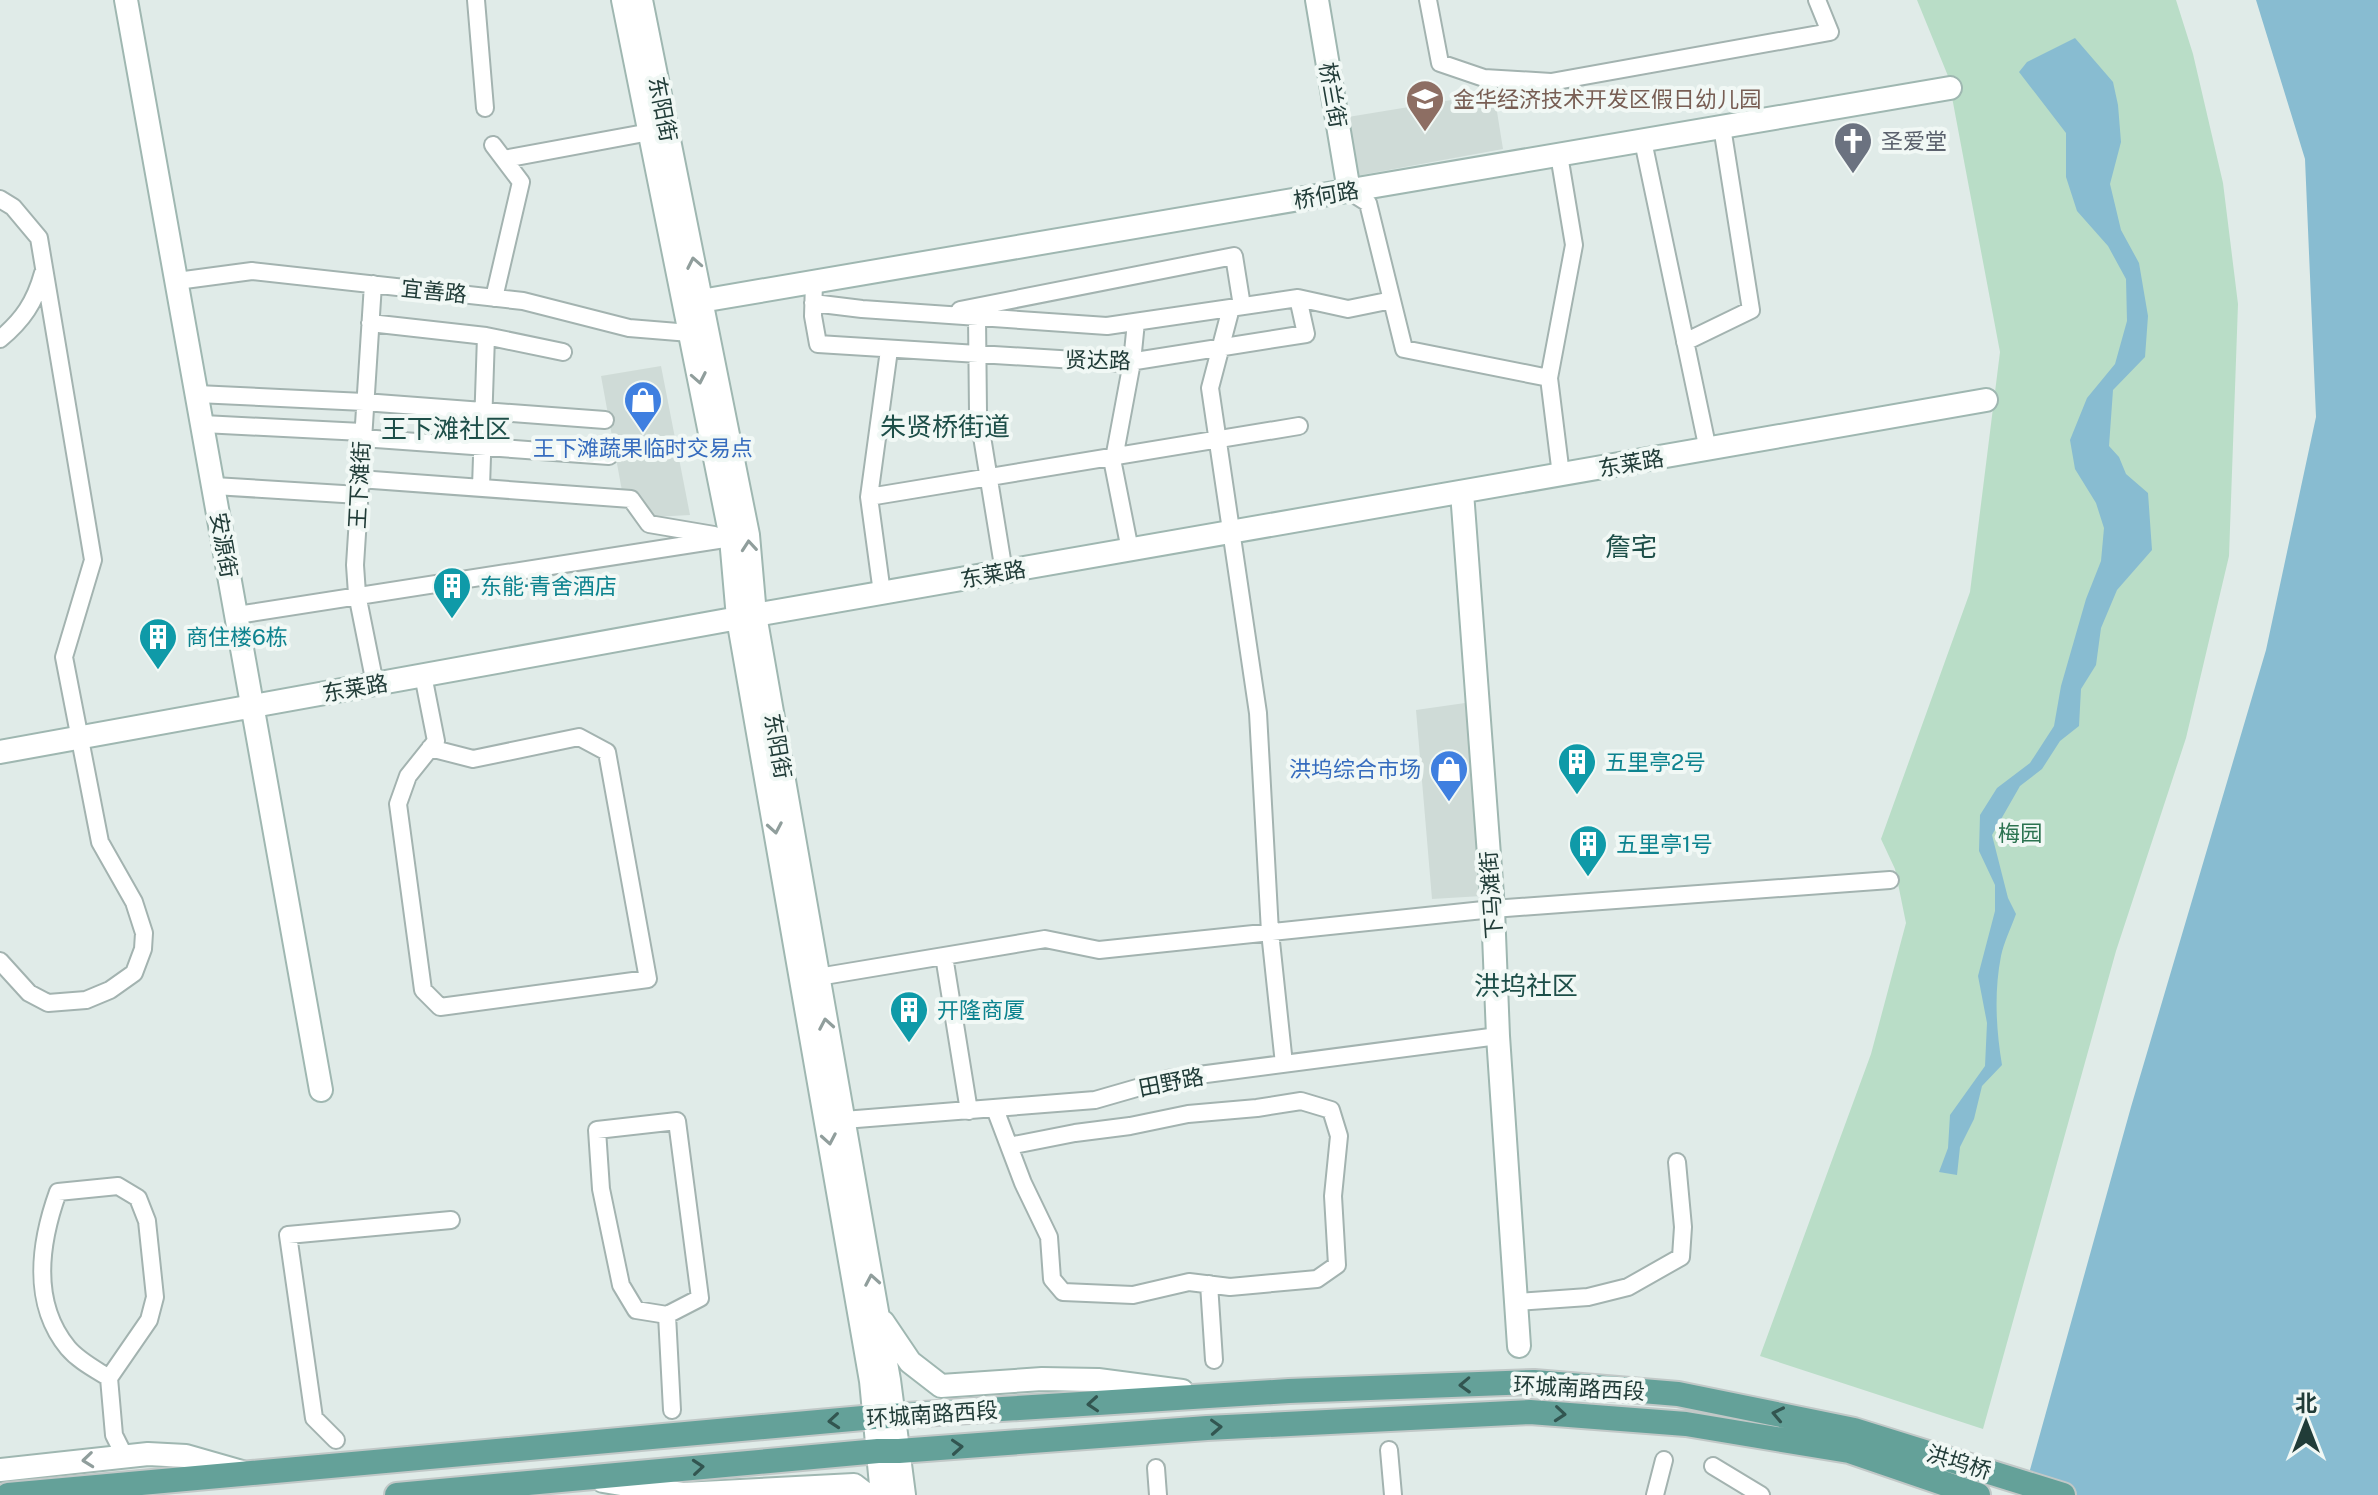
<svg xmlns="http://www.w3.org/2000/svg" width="2378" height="1495" font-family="'Public Sans','Noto Sans SC',sans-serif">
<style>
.built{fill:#cfdbd7}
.green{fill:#b9ddc7}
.water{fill:#88bcd1}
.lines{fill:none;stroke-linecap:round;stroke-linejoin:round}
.street-casing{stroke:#a3b3b0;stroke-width:20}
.secondary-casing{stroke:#9fb7b1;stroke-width:26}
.primary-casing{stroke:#c1c8c7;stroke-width:28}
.street{stroke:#fff;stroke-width:16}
.secondary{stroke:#fff;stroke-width:22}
.primary{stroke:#64a199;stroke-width:24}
.oneway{stroke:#909e9c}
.oneway2{stroke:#325550}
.labels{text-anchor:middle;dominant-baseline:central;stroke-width:8;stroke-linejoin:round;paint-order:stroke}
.street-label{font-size:22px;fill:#213c38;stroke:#f1f8f5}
.education-label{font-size:22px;fill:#785e54;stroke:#f1f8f5;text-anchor:start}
.worship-label{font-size:22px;fill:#5b616d;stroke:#f1f8f5;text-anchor:start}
.shop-label{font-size:22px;fill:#366cbe;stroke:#f1f8f5}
.culture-label{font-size:22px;fill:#0d838f;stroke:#f1f8f5;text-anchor:start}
.park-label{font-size:22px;fill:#2b7350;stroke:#f1f8f5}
.quarter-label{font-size:26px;fill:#1d4e48;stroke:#f1f8f5}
</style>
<rect width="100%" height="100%" fill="#e0ebe8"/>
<path class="built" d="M1494,93l9,56 -147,27 -8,-59z
M661,366l29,149 -37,2 -31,-26 -21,-115z
M1465,703l17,193 -50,3 -16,-189z"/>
<path class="green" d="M1917,0h259l17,54 30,129 15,121 -9,252 -43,182 -70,213 -133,478 -223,-73 111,-302 35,-131 -11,-54 -14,-30 89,-247 30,-240 -52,-276z"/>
<path class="water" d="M2256,0h122v1495h-355l108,-388 135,-457 50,-233 -11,-258z
M2075,38l38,44 5,23 3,37 -11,42 11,46 18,33 9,53 -3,41 -32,33 -4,56 10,11 7,17 22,19 4,57 -35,40 -16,38 -5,37 -15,24 -2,37 -19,15 -18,28 -22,17 -28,49 16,63 8,16c-5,14 -12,28 -15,42 -7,36 -5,73 1,109l-20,21 -8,33 -14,28 -3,28 -18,-3 9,-24 2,-33 35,-49 2,-43 -9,-47 17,-65v-26l-16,-34 1,-36 17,-27 33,-25 24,-37 7,-40 25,-87 15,-38 3,-33 -8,-25 -21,-34 -5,-29 17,-42 28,-34 12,-43 -1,-42 -18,-33 -31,-35 -11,-34v-44l-47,-61 8,-10z"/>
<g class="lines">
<g class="street-casing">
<path id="street" d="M476,0l9,108
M1428,0l12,63 44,15 67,4 279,-50 -13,-32
M1643,141l65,309
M493,145l28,37 -27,116
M1559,155l15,90 -25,133 12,97
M504,159l146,-27
M1349,191l19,12 36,146 145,29
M0,199l13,8 26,31 54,322 -29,97 36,185 34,60 10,31 -1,16 -9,24 -24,17 -24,10 -38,3 -19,-10 -29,-32
M177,281l75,-10 271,30 106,27 61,5
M814,282l-1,34 5,28 305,19 183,-29 -8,-36 50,11 44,-9
M373,284l-18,281 2,29 18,90
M813,303l49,6 245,17 191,-28
M1231,308l-21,80 48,325 12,219 14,132
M960,310l274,-54 8,50
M977,317l1,95 26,160
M370,323l116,13 77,16
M0,339c23,-19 35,-37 43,-66
M1685,342l66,-32 -29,-183
M197,394l167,8 241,18
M203,424l159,8
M362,438l247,18
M359,479l272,20 18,25 65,11
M214,486l145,9
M481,487l5,-151
M869,497l430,-71
M1130,550l-17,-86 19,-102 4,-40
M882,593l-13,-96 20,-147
M237,615l494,-77
M423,675l13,66 -28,35 -10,28 25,186 17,17 208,-28 -41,-227 -28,-15 -106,22 -43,-11
M944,956l25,155
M818,977l227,-38 54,11 394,-41 397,-29
M995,1109l28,74 26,54 3,42 11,13 70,3 56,-13 41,5 87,-8 20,-14 -4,-69 6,-60 -8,-26 -30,-9 -44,7 -69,6 -58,12 -55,7 -66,13
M844,1120l251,-20 73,-21 330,-43
M1209,1284l5,76
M1516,1302l72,-5 40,-10 53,-30 2,-30 -6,-65
M667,1315l-31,-5 -15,-25 -20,-96 -4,-59 80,-9 23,177 -33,17 5,95
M109,1378c-14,-9 -30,-17 -41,-30 -37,-45 -28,-106 -10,-156l60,-6 20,12 9,23 8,76 -6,23 -40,58 5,57 8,16 13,3
M336,1440l-22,-22 -26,-183 163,-15
M1389,1450l4,45
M1713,1466l48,29
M1156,1468l2,27
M1655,1495l9,-35"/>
</g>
<g class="secondary-casing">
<path id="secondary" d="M126,0l195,1090
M623,0l108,538 7,80 133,763 11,114
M641,0l107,535 7,80 134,765 15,115
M1317,0l32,191
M701,301l1249,-213
M1462,492l31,417 5,127 21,310
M0,752l755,-137 1231,-215
M883,1322l27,40 31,24 101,-7 56,1 84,11
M0,1470l148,-16 38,2 56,16
M603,1481l80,13 171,-9 13,10"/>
</g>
<g class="primary-casing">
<path id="primary" d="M8,1495l866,-78 415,-26 245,-9 144,12 176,36 209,65
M397,1495l481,-44h21l308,-23 323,-16 156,12 163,27 129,44"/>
</g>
<use href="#street" class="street"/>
<use href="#secondary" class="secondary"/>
<use href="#primary" class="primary"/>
</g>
<defs><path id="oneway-chevron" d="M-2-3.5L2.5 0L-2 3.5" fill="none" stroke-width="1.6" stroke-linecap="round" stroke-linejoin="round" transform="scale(2)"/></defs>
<g class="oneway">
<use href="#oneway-chevron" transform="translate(694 263) rotate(-101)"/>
<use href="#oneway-chevron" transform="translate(699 378) rotate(79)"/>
<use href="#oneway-chevron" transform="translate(749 546) rotate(-95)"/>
<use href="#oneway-chevron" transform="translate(775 828) rotate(80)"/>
<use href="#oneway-chevron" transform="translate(826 1024) rotate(-100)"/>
<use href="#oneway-chevron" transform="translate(829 1139) rotate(80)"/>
<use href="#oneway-chevron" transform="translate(872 1280) rotate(-100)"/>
<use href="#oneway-chevron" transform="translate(88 1460) rotate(174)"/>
</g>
<g class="oneway2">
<use href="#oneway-chevron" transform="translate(1465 1385) rotate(178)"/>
<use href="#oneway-chevron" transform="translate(1093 1404) rotate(176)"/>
<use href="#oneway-chevron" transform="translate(1560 1414) rotate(5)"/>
<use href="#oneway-chevron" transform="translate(1778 1414) rotate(-168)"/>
<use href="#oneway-chevron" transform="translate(834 1421) rotate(175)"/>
<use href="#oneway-chevron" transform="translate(1216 1427) rotate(-3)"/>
<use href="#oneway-chevron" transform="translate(957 1447) rotate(-4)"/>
<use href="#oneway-chevron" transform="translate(698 1467) rotate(-5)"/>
</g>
<defs>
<g id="school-pin" transform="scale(2)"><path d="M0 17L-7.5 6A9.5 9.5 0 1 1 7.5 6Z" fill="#8d6e63" stroke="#f1f8f5"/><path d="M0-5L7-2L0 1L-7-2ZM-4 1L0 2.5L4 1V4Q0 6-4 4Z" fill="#fff"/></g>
<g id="church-pin" transform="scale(2)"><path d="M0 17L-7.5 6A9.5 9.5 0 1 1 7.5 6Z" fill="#6b7280" stroke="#f1f8f5"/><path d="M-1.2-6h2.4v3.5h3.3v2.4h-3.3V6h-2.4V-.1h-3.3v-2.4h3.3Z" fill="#fff"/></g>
<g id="shop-pin" transform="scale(2)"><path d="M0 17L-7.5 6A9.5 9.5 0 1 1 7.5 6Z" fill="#3f7fe0" stroke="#f1f8f5"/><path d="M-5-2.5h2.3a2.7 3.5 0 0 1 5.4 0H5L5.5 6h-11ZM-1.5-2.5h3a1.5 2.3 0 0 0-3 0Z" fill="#fff"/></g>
<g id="building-pin" transform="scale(2)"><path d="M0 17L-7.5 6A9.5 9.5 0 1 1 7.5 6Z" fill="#0f9aa8" stroke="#f1f8f5"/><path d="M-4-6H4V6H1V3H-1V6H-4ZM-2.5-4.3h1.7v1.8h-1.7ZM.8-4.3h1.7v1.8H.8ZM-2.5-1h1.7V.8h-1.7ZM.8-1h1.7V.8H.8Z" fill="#fff"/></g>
</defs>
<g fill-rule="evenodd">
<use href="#school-pin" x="1425" y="99"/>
<use href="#church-pin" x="1853" y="141"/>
<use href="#shop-pin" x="643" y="400"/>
<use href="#building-pin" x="452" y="586"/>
<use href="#building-pin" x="158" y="637"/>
<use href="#building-pin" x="1577" y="762"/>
<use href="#shop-pin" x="1449" y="769"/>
<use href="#building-pin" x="1588" y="844"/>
<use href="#building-pin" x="909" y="1010"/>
</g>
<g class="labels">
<g class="street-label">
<text transform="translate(1333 95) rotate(80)">桥兰街</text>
<text transform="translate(663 109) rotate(79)">东阳街</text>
<text transform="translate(1326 195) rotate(-10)">桥何路</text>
<text transform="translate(434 291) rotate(6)">宜善路</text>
<text transform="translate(1098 360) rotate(1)">贤达路</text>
<text transform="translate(1631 463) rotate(-10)">东莱路</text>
<text transform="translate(359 485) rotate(-87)">王下滩街</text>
<text transform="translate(224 545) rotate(80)">安源街</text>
<text transform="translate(993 574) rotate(-10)">东莱路</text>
<text transform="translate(355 688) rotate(-10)">东莱路</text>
<text transform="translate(778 746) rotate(80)">东阳街</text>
<text transform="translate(1491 895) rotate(-94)">下马滩街</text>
<text transform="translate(1171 1082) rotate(-11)">田野路</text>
<text transform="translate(1579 1388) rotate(3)">环城南路西段</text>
<text transform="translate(932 1414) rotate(-4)">环城南路西段</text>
<text transform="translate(1959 1462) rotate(17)">洪坞桥</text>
</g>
<g class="education-label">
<text x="1453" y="99">金华经济技术开发区假日幼儿园</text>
</g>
<g class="worship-label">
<text x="1881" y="141">圣爱堂</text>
</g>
<g class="shop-label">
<text x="643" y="448">王下滩蔬果临时交易点</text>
<text x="1421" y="769" text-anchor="end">洪坞综合市场</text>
</g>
<g class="culture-label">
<text x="480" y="586">东能·青舍酒店</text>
<text x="186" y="637">商住楼6栋</text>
<text x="1605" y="762">五里亭2号</text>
<text x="1616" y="844">五里亭1号</text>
<text x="937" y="1010">开隆商厦</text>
</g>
<g class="park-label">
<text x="2020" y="833">梅园</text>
</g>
<g class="quarter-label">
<text x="945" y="426">朱贤桥街道</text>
<text x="446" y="428">王下滩社区</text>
<text x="1631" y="546">詹宅</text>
<text x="1526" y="985">洪坞社区</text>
</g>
</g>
<g transform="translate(2306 1423)" stroke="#f1f8f5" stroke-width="6" paint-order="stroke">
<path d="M0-6L14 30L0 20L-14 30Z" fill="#213c38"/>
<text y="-12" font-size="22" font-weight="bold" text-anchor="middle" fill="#213c38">北</text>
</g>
</svg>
